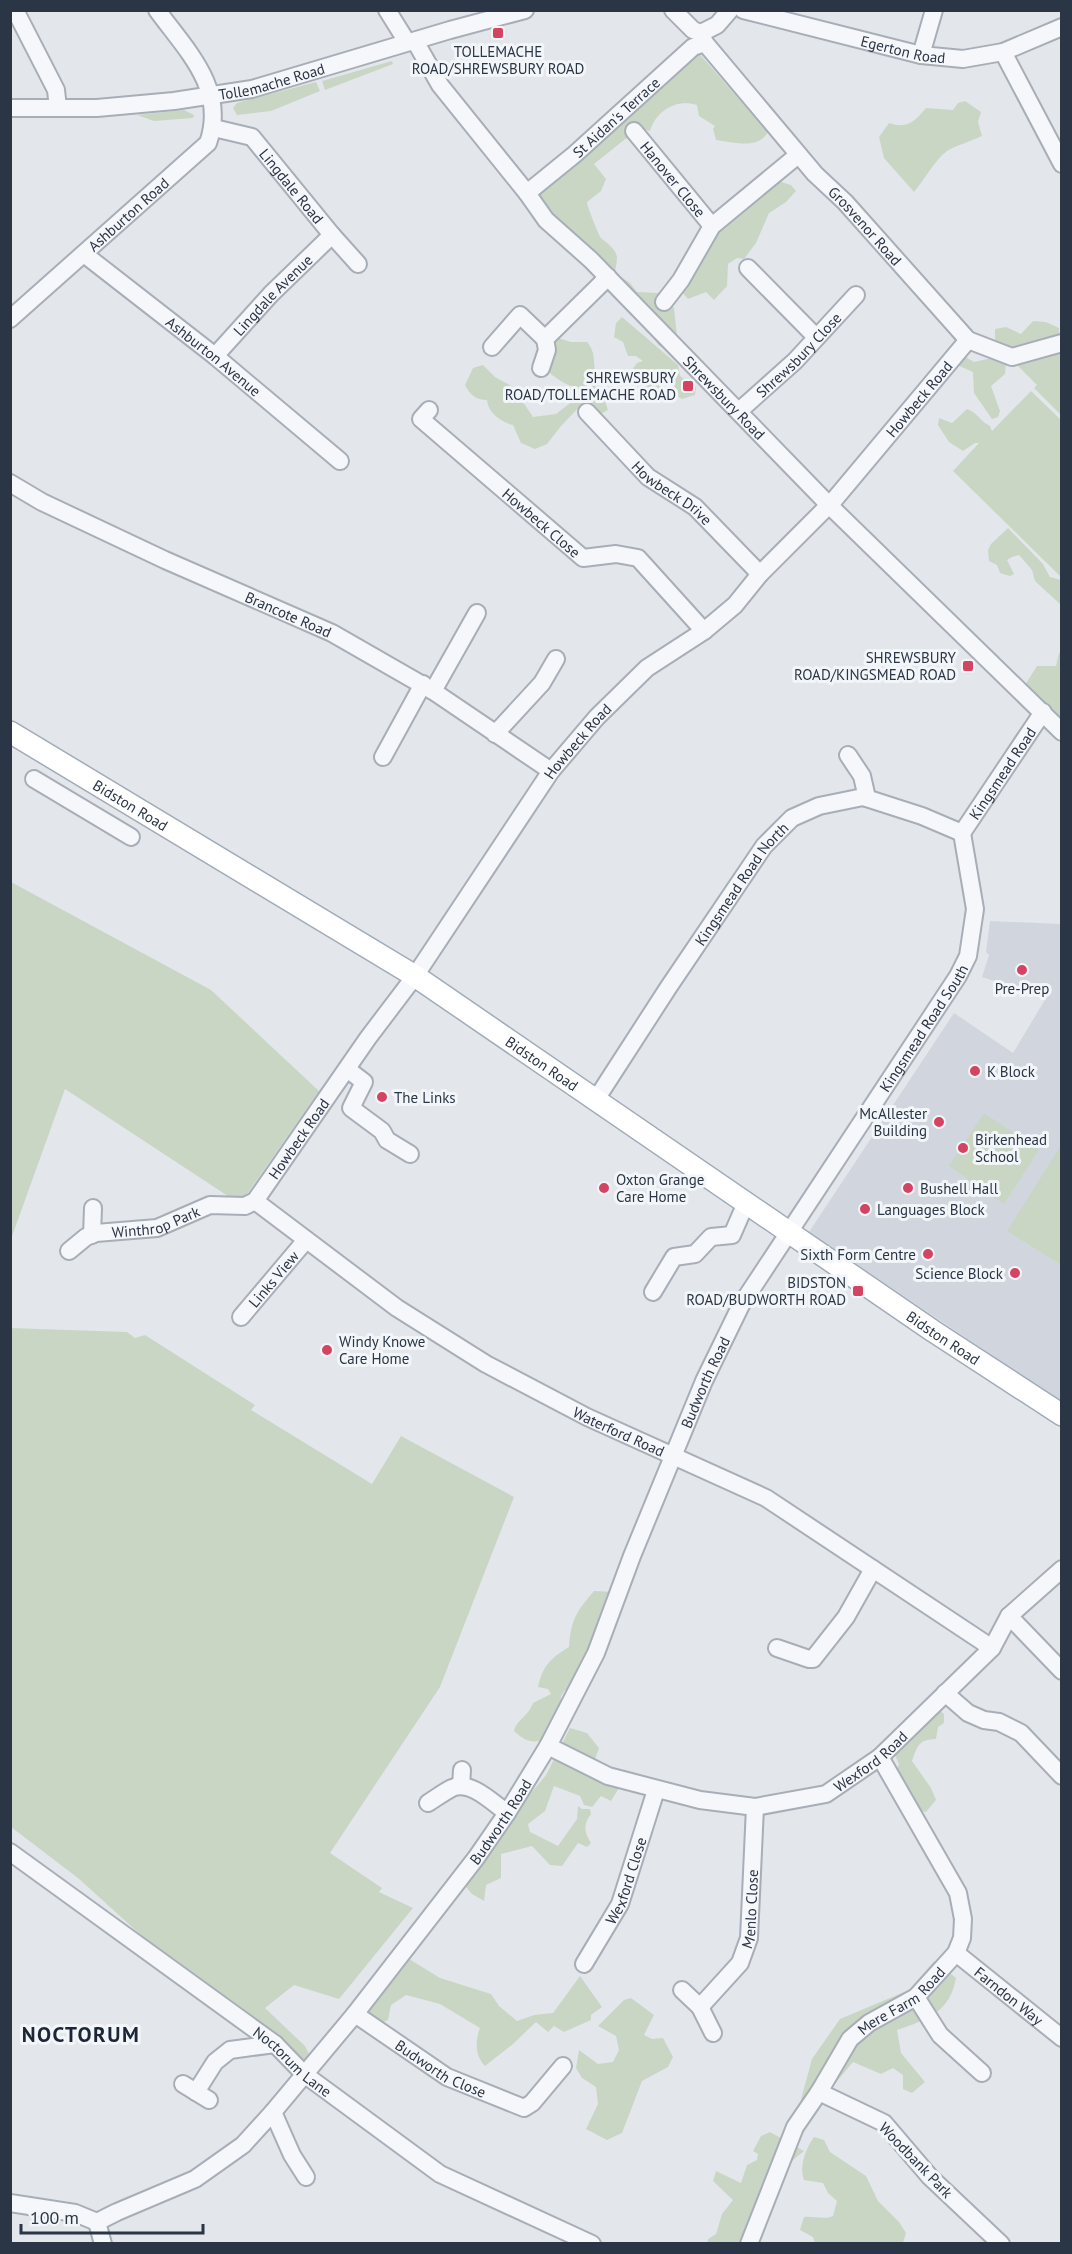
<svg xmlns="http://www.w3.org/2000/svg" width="1072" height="2254" font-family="'PT Sans',sans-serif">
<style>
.built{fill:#d1d6de}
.green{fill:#c9d6c4}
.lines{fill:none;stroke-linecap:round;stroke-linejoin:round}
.minor-casing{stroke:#a8aeb7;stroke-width:20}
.major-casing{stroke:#a1acb8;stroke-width:24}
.minor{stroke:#f6f7fa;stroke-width:16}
.major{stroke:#fff;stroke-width:21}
.poi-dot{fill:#d54363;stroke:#f3f6f9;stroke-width:2}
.labels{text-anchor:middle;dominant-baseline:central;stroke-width:6;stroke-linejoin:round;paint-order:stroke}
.street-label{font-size:15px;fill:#2a3545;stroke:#f3f6f9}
.poi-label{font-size:15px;fill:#2a3545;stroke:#f3f6f9;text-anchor:start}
.district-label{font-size:21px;font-weight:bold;letter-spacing:1.5px;fill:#1c2636;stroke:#f3f6f9}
</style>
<rect width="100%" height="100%" fill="#e3e7ec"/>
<path class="built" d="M990,921l71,3v478l-252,-170 145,-219 59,40 33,-55 -64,-21 7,-22 -3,-3z"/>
<path class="green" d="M696,50l72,82c-10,18 -35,10 -52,8l-3,-11 2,-3 -16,-10 -2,-11c-21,-6 -40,5 -47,26l-11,-3 -45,36 12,15 -5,12 -14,11c0,4 12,34 14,36 6,5 14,10 16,19 0,4 -1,10 -2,14l-14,10 -64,-85 10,-16z
M392,61l1,3 -68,26 -3,-9z
M316,82l4,9 -49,20 -34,4 -4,-7 4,-5z
M965,101l16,11 -3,10 4,14c-10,5 -25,9 -35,15 -13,10 -22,28 -33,41l-30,-34 -5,-21 10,-14c19,6 25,-1 37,-15l27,2 5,-7z
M184,110l10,5 -1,3 -39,3 -17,-6z
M778,181l13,4 5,6 -10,11 -17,11 -13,30 -12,16 -7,-1 -9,6 -1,22 -13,14 -8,-8 -18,7 -6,-7 28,-55z
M618,275l12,8 7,9 22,1 15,15 3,28 -8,12 -10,-2 -24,-34 -28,-27z
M622,317l56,48 2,11 16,11 -1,8 -13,4 -12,-7 5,-5 -2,-4 -11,2 -1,6 -7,4 -13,-6v-6l-9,-13 5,-7 6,-2 -7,-5h-8l-5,-14 -9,-5 2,-14z
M1033,321l13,1 13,6v12h3l-1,75 -27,-27 3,-3c-6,-6 -12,-12 -18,-18 -16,-15 -25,-10 -24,-38l11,-2 15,7z
M552,336l19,6h16c10,11 5,23 10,36 4,11 7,21 11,32l-9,5 -15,-13 -23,24 -14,18 -12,5 -14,-6 -8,-18c-12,-3 -25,-12 -26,-25 -11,0 -17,-5 -22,-15l8,-17 10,-3 12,12 18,10 20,30 23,-3 27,-21c-7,-7 -15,-7 -22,-12 -7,-4 -10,-8 -17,-11l1,-8h7z
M962,355l12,7 22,-5 10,6 -1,11 -14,12 9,25 -2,6 -6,2 -18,-26 -1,-21 -16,-7z
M1031,391l30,29v157l-108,-106 26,-28h-4l-12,8 -14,-9 -11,-17 1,-7 13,5 15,-14c10,3 13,12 23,17l2,5z
M1008,528l35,36 7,13 11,3v25l-26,-24 -3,-11 -13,-15 -7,2 -5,3 7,14 -4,2 -10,-3 -3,-8 -8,-4 -1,-11 3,-6z
M1061,652v86l-36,-38v-15l12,-19h19l3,-13z
M11,882l200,108 108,101 -79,113 -175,-115 -54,150z
M984,1113l55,37 -35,54 -55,-38z
M1061,1145v120l-54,-34z
M10,1328l117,4 8,6 10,-3 110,70 -4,5 121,74 29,-48 113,61 -74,190 -110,166 52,35 -3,4 34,16 -74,91 -45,-14 -29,23 40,38 4,8 -5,9 -150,-116 -76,-69 -67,-51z
M594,1591l23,1 -35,89 -17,9 -4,6 -1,17 -8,23c-16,8 -24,8 -38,-5 3,-12 13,-13 19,-28l18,-9 -3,-5 -10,-2c5,-22 13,-29 31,-40 2,-27 7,-35 25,-56z
M936,1707l8,7v9l-6,4 -2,12c-18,1 -18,6 -24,22l19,27 5,12 -10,12 -7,-1 -24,-38 4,-9 -6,-14z
M570,1728l17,5 12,15 -5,14 12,19 13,7 -8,13 -10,-5 -9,11 -8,-2 -4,-9 -26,-10 -9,25 -17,13 2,8 28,14 19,-27 1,-13 4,3h8l1,5c-8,11 -7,18 0,29l-4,4 -9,-4 -16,23 -12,-1 -18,-19 -31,8v24l-15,7 -2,16 -12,-7 -6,-7 40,-64 40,-48z
M401,1954l39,24 51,16 8,12 18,15 17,-6 19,-2 27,-37 22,31 -11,8v5l-27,12 -10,-6 -6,6 -12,-10 -23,22 -28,22c-10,-10 -10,-25 -5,-38l-40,-24 -34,-9 -15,10 -3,15 -11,5 -19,-19z
M934,1961l22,17c-6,35 -30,42 -59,52l4,23 24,29 -13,11 -9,-4v-14l-10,-7 -12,6 -28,-12 -20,24 -21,19 -12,-2 12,-44 28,-40 69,-29z
M631,1998l23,17 -10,20 8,4 11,-1 10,19 -5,10 -26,14 -20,52 -15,7 -21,-11 12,-25 -2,-17 -14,-9 -6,-10 3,-18 19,14 15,-2 6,-12 -3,-14 -18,-10 26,-26z
M770,2132l34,19 -17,14 -27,66 -1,12 -52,1 1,-5 8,-5 6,-20 11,-14 -20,-19 3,-10 25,12 6,-18 10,-5 1,-6 -5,-3 8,-15z
M814,2137l10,3 6,12 36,24 12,25 21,21 7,11 -3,10h-88l-2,-6 -13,-7 4,-13c10,-1 20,3 29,-1l4,-15 -9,-8 -5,-10 -19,-3c-5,-14 1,-30 10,-43z"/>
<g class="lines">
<g class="minor-casing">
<g id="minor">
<path d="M15,10l41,80 2,18"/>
<path d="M387,10l20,32"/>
<path d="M673,10l20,20 8,3 16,-8 13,-15"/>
<path id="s1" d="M743,10l178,45 42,4 40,-7 59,-25"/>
<path id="s2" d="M701,33l4,10 110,131 30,28 123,138 44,17 50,-14"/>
<path id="s3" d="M415,41l25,44 87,108 19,27 45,40 238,245 233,227"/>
<path d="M1003,52l59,112"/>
<path d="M921,55l13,-45"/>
<path id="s4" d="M10,108h87l77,-7 78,-12 198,-59 75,-20"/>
<path id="s5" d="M214,128l38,9 80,98 26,29"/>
<path id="s6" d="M634,131l78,95"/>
<path id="s7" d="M527,193l48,-39 118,-107 12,-4"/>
<path id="s8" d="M84,254l131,102 125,105"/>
<path d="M748,268l68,69"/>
<path d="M664,302l17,-22 31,-54 86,-71"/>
<path id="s9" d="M10,319l198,-176c19,-54 -21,-92 -51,-133"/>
<path d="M492,347l28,-32 25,24 63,-62"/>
<path id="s10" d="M215,356l56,-62 61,-59"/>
<path d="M541,368l6,-18 -2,-11"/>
<path id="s11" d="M429,410l-8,9 162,139 33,-4 22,4 66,73"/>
<path id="s12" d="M739,411l56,-50 61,-66"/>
<path id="s13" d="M587,412l61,65 47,30 65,67"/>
<path id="s14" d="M10,483l32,19 123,58 167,73 101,58 118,80"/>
<path d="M433,691l44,-78"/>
<path d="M495,734l47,-51 14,-24"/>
<path d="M848,755l14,21 5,22"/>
<path d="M383,757l40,-73"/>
<path d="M34,779l97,58"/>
<path id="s15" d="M962,833l81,-121"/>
<path d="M347,1069l17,13 -13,26 31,23 5,9 23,14"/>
<path id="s16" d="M595,1101l73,-113 96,-142 28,-28 27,-12 44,-9 59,19 40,17"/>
<path id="s17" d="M255,1201l142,107 89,56 101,53 179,81 226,150"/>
<path d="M92,1235l1,-27"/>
<path id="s18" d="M69,1251l17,-14 10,-4 61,-5 53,-23 35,1 10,-5 113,-163 47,-62 136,-205 46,-54 50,-49 57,-37 31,-26 25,-31 74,-74 134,-160"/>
<path d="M653,1292l21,-35 21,-3 16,-17 21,-2 14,-32"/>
<path id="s19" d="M241,1317l65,-77"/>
<path d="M1009,1616l53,55"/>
<path d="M777,1648l32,11h4l33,-42 27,-48"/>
<path d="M945,1693l23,20 16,7 15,2 22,11 41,43"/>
<path id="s20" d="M548,1746l60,30 92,24 55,7 71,-13 54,-37 112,-109 17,-32 53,-47"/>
<path d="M461,1786l1,-16"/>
<path d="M428,1803c8,-5 16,-11 24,-15 19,-8 41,15 55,25"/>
<path id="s21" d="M10,1852l265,192 29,30 136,100 152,70"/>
<path id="s22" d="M956,1953l106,85"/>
<path id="s23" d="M584,1964l36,-60 36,-114"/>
<path id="s24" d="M682,1990l18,17 40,-44 9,-25 6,-131"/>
<path d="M916,1997l24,38 42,38"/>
<path d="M700,2007l13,26"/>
<path id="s25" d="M355,2014l92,63 77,31 8,-5 31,-37"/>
<path d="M183,2084l26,16"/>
<path d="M196,2092l19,-30 15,-12 45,-6"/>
<path d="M819,2092l65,31 46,54 71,67"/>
<path d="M273,2112l19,43 14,22"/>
<path id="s26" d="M10,2203l65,10 22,9 20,-10 78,-33 48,-34 30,-33 82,-98 121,-156 31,-45 41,-67 48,-93 36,-97 72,-175 37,-76 217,-329 10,-20 7,-47 -13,-76"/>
<path d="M97,2222l6,22"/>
<path id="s27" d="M749,2244l46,-117 24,-35 31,-53 19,-16 47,-26 40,-44 6,-15 1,-19 -5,-26 -78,-136"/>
</g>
</g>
<g class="major-casing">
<g id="major">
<path id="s28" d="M10,732l405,244 518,355 129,84"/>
</g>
</g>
<use href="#minor" class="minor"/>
<use href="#major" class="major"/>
</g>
<g class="poi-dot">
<rect x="492" y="27" width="12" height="12" rx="3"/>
<rect x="682" y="380" width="12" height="12" rx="3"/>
<rect x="962" y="660" width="12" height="12" rx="3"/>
<circle cx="1022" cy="970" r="6"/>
<circle cx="975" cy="1071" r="6"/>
<circle cx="382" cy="1097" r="6"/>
<circle cx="939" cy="1122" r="6"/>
<circle cx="963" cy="1148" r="6"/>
<circle cx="604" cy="1188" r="6"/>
<circle cx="908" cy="1188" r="6"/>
<circle cx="865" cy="1209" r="6"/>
<circle cx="928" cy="1254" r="6"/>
<circle cx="1015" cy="1273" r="6"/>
<rect x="852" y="1285" width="12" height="12" rx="3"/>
<circle cx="327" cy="1350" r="6"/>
</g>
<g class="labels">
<g class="street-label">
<text stroke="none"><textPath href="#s1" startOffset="165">Egerton Road</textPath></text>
<text stroke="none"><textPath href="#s4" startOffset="264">Tollemache Road</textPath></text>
<text stroke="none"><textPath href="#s7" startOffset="117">St Aidan's Terrace</textPath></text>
<text stroke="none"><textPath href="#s6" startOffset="62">Hanover Close</textPath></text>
<text stroke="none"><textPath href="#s5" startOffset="102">Lingdale Road</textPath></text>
<text stroke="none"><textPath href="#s9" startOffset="158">Ashburton Road</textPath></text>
<text stroke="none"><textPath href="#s2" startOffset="254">Grosvenor Road</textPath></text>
<text stroke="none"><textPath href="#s10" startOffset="84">Lingdale Avenue</textPath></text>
<text stroke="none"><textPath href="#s12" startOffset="82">Shrewsbury Close</textPath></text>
<text stroke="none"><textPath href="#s8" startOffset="165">Ashburton Avenue</textPath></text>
<text stroke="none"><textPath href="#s3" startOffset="474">Shrewsbury Road</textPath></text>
<text stroke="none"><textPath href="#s18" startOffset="1246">Howbeck Road</textPath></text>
<text stroke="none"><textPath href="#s13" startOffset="118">Howbeck Drive</textPath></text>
<text stroke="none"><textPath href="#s11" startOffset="171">Howbeck Close</textPath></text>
<text stroke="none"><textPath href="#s14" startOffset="308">Brancote Road</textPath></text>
<text stroke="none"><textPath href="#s18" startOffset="760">Howbeck Road</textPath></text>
<text stroke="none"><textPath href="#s15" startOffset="72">Kingsmead Road</textPath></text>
<text stroke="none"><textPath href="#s28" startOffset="141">Bidston Road</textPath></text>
<text stroke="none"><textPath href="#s16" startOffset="262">Kingsmead Road North</textPath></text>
<text stroke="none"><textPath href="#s26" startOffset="1572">Kingsmead Road South</textPath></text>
<text stroke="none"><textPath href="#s28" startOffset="627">Bidston Road</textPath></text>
<text stroke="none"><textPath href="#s18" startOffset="274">Howbeck Road</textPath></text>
<text stroke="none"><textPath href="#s18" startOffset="94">Winthrop Park</textPath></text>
<text stroke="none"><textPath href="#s19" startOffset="50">Links View</textPath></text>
<text stroke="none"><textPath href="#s28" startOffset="1113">Bidston Road</textPath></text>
<text stroke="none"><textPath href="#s26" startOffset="1155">Budworth Road</textPath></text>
<text stroke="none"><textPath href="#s17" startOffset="432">Waterford Road</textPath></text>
<text stroke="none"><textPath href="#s20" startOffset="345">Wexford Road</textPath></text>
<text stroke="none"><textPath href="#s26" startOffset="669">Budworth Road</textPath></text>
<text stroke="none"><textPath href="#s23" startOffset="94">Wexford Close</textPath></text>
<text stroke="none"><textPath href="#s24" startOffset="140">Menlo Close</textPath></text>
<text stroke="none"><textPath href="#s22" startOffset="68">Farndon Way</textPath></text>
<text stroke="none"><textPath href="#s27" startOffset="294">Mere Farm Road</textPath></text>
<text stroke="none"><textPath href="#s21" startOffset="352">Noctorum Lane</textPath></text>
<text stroke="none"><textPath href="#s25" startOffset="102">Budworth Close</textPath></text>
<text transform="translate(916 2160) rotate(46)">Woodbank Park</text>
</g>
<g class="poi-label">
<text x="498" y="51" text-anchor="middle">TOLLEMACHE<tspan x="498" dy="17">ROAD/SHREWSBURY ROAD</tspan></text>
<text x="676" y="377" text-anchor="end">SHREWSBURY<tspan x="676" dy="17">ROAD/TOLLEMACHE ROAD</tspan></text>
<text x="956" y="657" text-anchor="end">SHREWSBURY<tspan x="956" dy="17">ROAD/KINGSMEAD ROAD</tspan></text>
<text x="1022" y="988" text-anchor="middle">Pre-Prep</text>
<text x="987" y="1071">K Block</text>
<text x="394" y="1097">The Links</text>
<text x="927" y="1113" text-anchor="end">McAllester<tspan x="927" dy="17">Building</tspan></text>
<text x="975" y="1139">Birkenhead<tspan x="975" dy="17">School</tspan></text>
<text x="616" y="1179">Oxton Grange<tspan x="616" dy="17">Care Home</tspan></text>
<text x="920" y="1188">Bushell Hall</text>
<text x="877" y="1209">Languages Block</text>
<text x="916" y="1254" text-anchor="end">Sixth Form Centre</text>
<text x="1003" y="1273" text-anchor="end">Science Block</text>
<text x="846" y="1282" text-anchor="end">BIDSTON<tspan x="846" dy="17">ROAD/BUDWORTH ROAD</tspan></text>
<text x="339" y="1341">Windy Knowe<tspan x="339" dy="17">Care Home</tspan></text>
</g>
<g class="district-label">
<text x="81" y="2034">NOCTORUM</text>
</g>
</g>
<rect width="1072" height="2254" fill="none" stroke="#2a3545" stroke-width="24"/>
<path d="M21 2224v9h182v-9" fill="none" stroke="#2a3545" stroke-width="3"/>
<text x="30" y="2224" font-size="18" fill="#2a3545" stroke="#f3f6f9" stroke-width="4.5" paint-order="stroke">100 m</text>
</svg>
